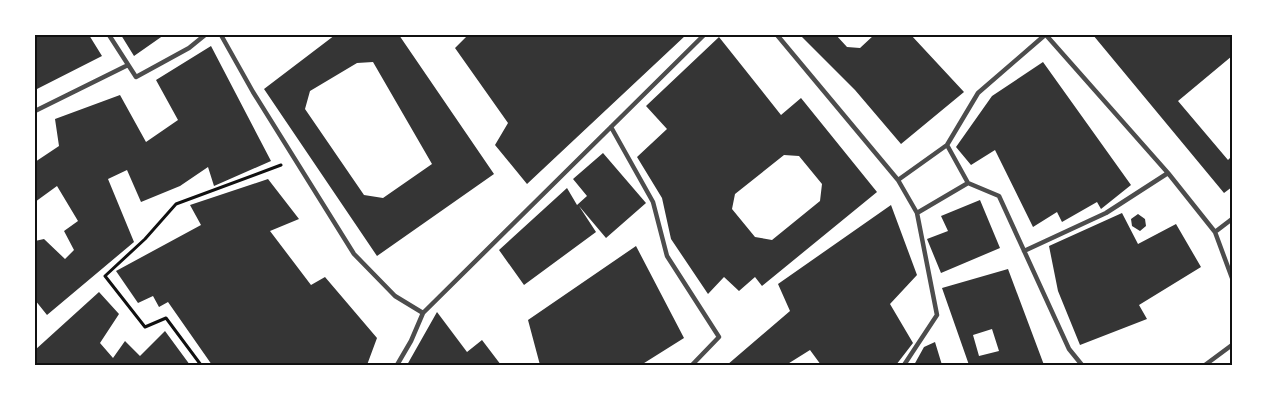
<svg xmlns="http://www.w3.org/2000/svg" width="1267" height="400" font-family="'Sofia Sans Condensed',sans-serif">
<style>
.building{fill:#353535;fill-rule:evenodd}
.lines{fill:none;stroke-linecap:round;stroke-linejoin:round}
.path{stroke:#111;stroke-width:3}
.pedestrian{stroke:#4c4c4c;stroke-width:4.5}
.neatline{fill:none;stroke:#111;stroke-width:2}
</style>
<rect width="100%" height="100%" fill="#fff"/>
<path class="building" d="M35,35h54l13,21 -67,34z
M121,35h43l-30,21z
M335,35h64l95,139 -117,82 -113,-167zM373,62l59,102 -49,34 -19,-3 -59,-86 5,-18 47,-28z
M468,35h218l-159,149 -32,-39 13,-22 -53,-75z
M800,35h36l11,12 13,1 14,-13h37l53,57 -63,52 -46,-54z
M1093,35h139v21l-54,45 50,59 4,-4v31l-8,6z
M719,37l62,78 20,-17 76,94 -115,94 -7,-9 -16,14 -15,-14 -16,17 -37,-55 -9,-41 -25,-41 30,-28 -21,-23zM784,155l15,1 23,28 -2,17 -48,39 -17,-3 -23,-28 3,-15z
M211,46l60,115 -57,25 -6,-19 -28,19 -39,16 -14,-32 -19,9 26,63 -87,73 -12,-15v-59l9,-2 21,20 9,-9 -10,-19 14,-10 -21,-35 -22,16v-40l24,-16 -4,-27 65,-24 26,47 32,-22 -22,-40z
M1043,62l88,123 -30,24 -4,-7 -35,20 -5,-10 -24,15 -38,-77 -24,15 -15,-18 36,-51z
M603,153l43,50 -40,35 -27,-32 17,26 -72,53 -25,-35 68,-62 10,17 10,-9 -14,-17z
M268,179l31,40 -29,12 41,54 14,-8 52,61 -10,27h-155l-44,-63 -9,5 -6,-11 -15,7 -22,-32 85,-46 -11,-20z
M980,200l20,48 -59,25 -14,-34 21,-8 -7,-15z
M891,205l26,70 -27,29 23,39 -17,22h-75l-11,-15 -24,15h-59l63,-54 -12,-27z
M1122,213l16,31 38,-20 25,43 -62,38 8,14 -67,26 -22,-54 -9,-45z
M1138,214l7,5 1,7 -6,5 -8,-5 -1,-7z
M636,246l48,92 -43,27h-101l-12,-45z
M1008,269l36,96h-75l-27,-77zM992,329l7,22 -20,5 -6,-21z
M99,292l20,22 -19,29 13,15 12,-17 15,15 25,-25 25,34h-155v-15z
M437,312l30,40 15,-12 19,25h-94z
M935,342l7,23h-28l10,-18z"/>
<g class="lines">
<path class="path" d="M201,365l-35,-47 -21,9 -40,-51 40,-37 31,-35 105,-39"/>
<path class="pedestrian" d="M109,35l27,42 53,-29 16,-13
M221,35l32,57 101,162 41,42 28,17
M777,35l121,145
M1046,35l122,138 47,59 17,46
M35,111l93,-46
M611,127l42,75 14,54 52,81 -27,28
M947,145l21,38 -51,30 -19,-33 49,-35 31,-52 67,-58
M968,183l31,13 70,153 13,16
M1215,232l17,-13
M1024,251l82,-38 62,-40
M397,365l14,-24 12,-28 281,-278
M904,365l33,-50 -20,-102
M1205,365l27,-20"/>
</g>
<rect width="1267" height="400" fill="none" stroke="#ffffff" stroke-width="72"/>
<rect x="36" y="36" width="1195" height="328" class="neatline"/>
</svg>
